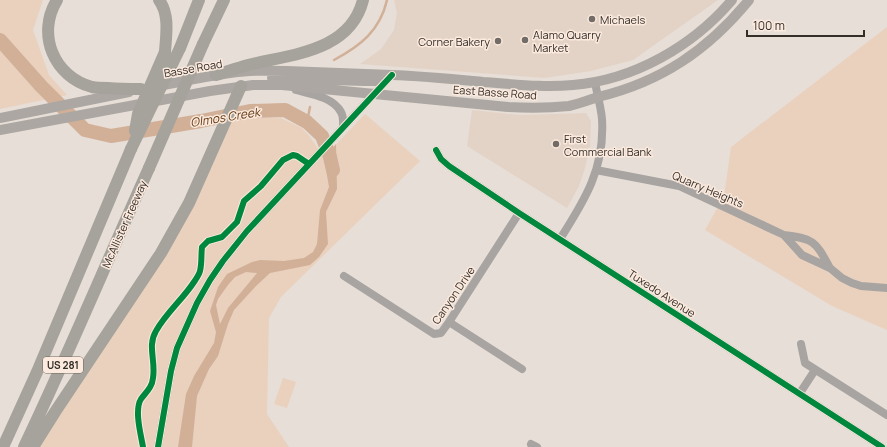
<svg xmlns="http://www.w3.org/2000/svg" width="887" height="447" font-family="Manrope,sans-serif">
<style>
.built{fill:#e3d3c6}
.green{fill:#e9d1be}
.water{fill:#d2b097;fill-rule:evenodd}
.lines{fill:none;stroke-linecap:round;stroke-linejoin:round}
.stream{stroke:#d2b097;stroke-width:2.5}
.river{stroke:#d2b097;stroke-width:14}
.minor{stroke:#a8a4a1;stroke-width:8}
.major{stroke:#aca7a2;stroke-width:10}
.highway{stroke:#a6a29c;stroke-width:12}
.highway-bridge{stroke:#a6a29c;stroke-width:12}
.cycleway-casing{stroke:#fbeadd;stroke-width:8}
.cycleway{stroke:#00873e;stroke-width:6}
.poi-dot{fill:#736c66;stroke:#fbeadd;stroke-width:1.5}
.labels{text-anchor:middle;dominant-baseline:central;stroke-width:3;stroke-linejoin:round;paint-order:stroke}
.shield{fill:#fbeadd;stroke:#70665f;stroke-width:1}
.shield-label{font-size:10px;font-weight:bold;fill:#342e29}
.poi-label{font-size:11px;fill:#342e29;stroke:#fbeadd;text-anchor:start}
.street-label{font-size:11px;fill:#342e29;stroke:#fbeadd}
.water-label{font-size:12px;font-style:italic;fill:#643911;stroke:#fbeadd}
</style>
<rect width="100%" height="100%" fill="#e7ded7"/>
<path class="built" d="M394,0h324l-85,60 -42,11 -46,7 -185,-14 21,-15 13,-19 3,-17z
M472,110l49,5 65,-2 5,8 -1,25 -5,22 -6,18 -12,22 -100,-62z"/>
<path class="green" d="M0,0h43l-10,30 16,45 18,20 -67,14z
M887,27v303l-55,-24 -127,-76 19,-34 7,-49z
M365,114l55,47 -139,136 -12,21 -2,96 22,33h-251l126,-193 65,-132 21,-4h31l21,10 8,9 14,20z
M283,378l13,4 -9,26 -13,-4z"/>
<path class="water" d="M336,144l1,45 -11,23 2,32 -9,13 -9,8 -40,8 -14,13 -22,24 -6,14 -10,32 -9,13 -12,27 -5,51h-14l8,-53 8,-18 20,-33 2,-11 -6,-21 8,-24 9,-13 25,-12 8,-2 24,1 20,-3 9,-6 4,-8 3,-34 9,-23 -5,-29zM246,272l11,1 -29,35 -8,16 -4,-19 2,-6 10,-14 7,-8z"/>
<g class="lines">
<path class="stream" d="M334,60c26,-14 46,-29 53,-60
M307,122l3,-15"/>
<path class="river" d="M0,40l41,46 44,44 26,6 90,-15 49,-10 35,-1 22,12 15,14 8,21 3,13"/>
<path class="minor" d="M296,90c15,4 37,7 45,22 3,5 2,10 2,15
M436,150l5,9 8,7 70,47 363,234
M596,170l83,16 105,49
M560,239c25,-39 45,-71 42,-120 -1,-12 -5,-25 -7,-37
M830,268c-15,-27 -15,-29 -46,-33l18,20 28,13 12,10 10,5 9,3 26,2
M344,276l90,58 7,-1 8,-11 70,-109
M449,322l73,47
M801,344l4,19 82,52
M800,393l15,-23
M531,444l6,3
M158,447l13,-76 6,-23 20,-45 13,-23 13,-19 24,-30 142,-153"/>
<path class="major" d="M272,78l92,3h16l5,-3
M157,86c30,-5 61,-13 93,-15 21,-1 42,0 63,1 26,1 53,2 79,3 30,1 60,4 91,7 30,2 60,6 90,3 61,-5 120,-39 159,-85
M0,118l129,-26
M0,130l210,-39 43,-6h29l226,22c20,1 41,1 61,-1 10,-2 20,-6 29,-9 63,-15 110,-47 151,-97"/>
<path class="highway" d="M57,0c-21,34 -3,77 35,87 5,1 11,1 16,1 11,1 22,1 33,1
M159,0c11,15 7,35 6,52
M203,44l21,-44
M180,48l19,-48
M216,75c10,-3 21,-7 32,-10 43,-11 102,-13 115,-65
M3,447l34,-75 94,-223
M24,447c44,-92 83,-186 125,-279
M33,447l22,-35 106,-159 28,-50 52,-117"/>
<path class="highway-bridge" d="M135,131l3,-17 27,-62
M131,149l49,-101
M149,168l54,-124"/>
<g class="cycleway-casing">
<path id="cycleway" d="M436,150l5,9 8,7 70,47 363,234
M143,447c-2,-12 -9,-37 -2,-48 5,-7 11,-11 12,-21 3,-17 -6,-32 3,-47 10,-18 27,-32 38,-49 2,-3 5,-7 6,-11 2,-8 1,-16 2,-24l6,-6 14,-4 15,-15 7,-21 17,-15 22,-26 10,-5 4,1 12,8
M158,447l13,-76 6,-23 20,-45 13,-23 13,-19 24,-30 145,-156"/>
</g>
<use href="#cycleway" class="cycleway"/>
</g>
<g class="poi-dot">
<circle cx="592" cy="19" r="4"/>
<circle cx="525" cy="40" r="4"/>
<circle cx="498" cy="41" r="4"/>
<circle cx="556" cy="144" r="4"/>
</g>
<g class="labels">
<rect class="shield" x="43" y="357" width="40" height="16" rx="3"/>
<g class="shield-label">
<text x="63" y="365">US 281</text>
</g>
<g class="poi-label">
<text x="600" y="19">Michaels</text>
<text x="533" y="34">Alamo Quarry<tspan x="533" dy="13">Market</tspan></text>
<text x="490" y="41" text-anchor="end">Corner Bakery</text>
<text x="564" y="138">First<tspan x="564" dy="13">Commercial Bank</tspan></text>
</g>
<g class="street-label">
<text transform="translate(193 68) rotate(-10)">Basse Road</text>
<text transform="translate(495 92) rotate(4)">East Basse Road</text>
<text transform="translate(708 189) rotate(23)">Quarry Heights</text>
<text transform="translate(124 224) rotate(-66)">McAllister Freeway</text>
<text transform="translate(662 293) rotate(33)">Tuxedo Avenue</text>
<text transform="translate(453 295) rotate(-56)">Canyon Drive</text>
</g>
<g class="water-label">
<text transform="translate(225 117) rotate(-9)">Olmos Creek</text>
</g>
</g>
<path d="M747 30v6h117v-6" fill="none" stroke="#342e29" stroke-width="2"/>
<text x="753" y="30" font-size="12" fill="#342e29" stroke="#fbeadd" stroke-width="3" paint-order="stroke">100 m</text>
</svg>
